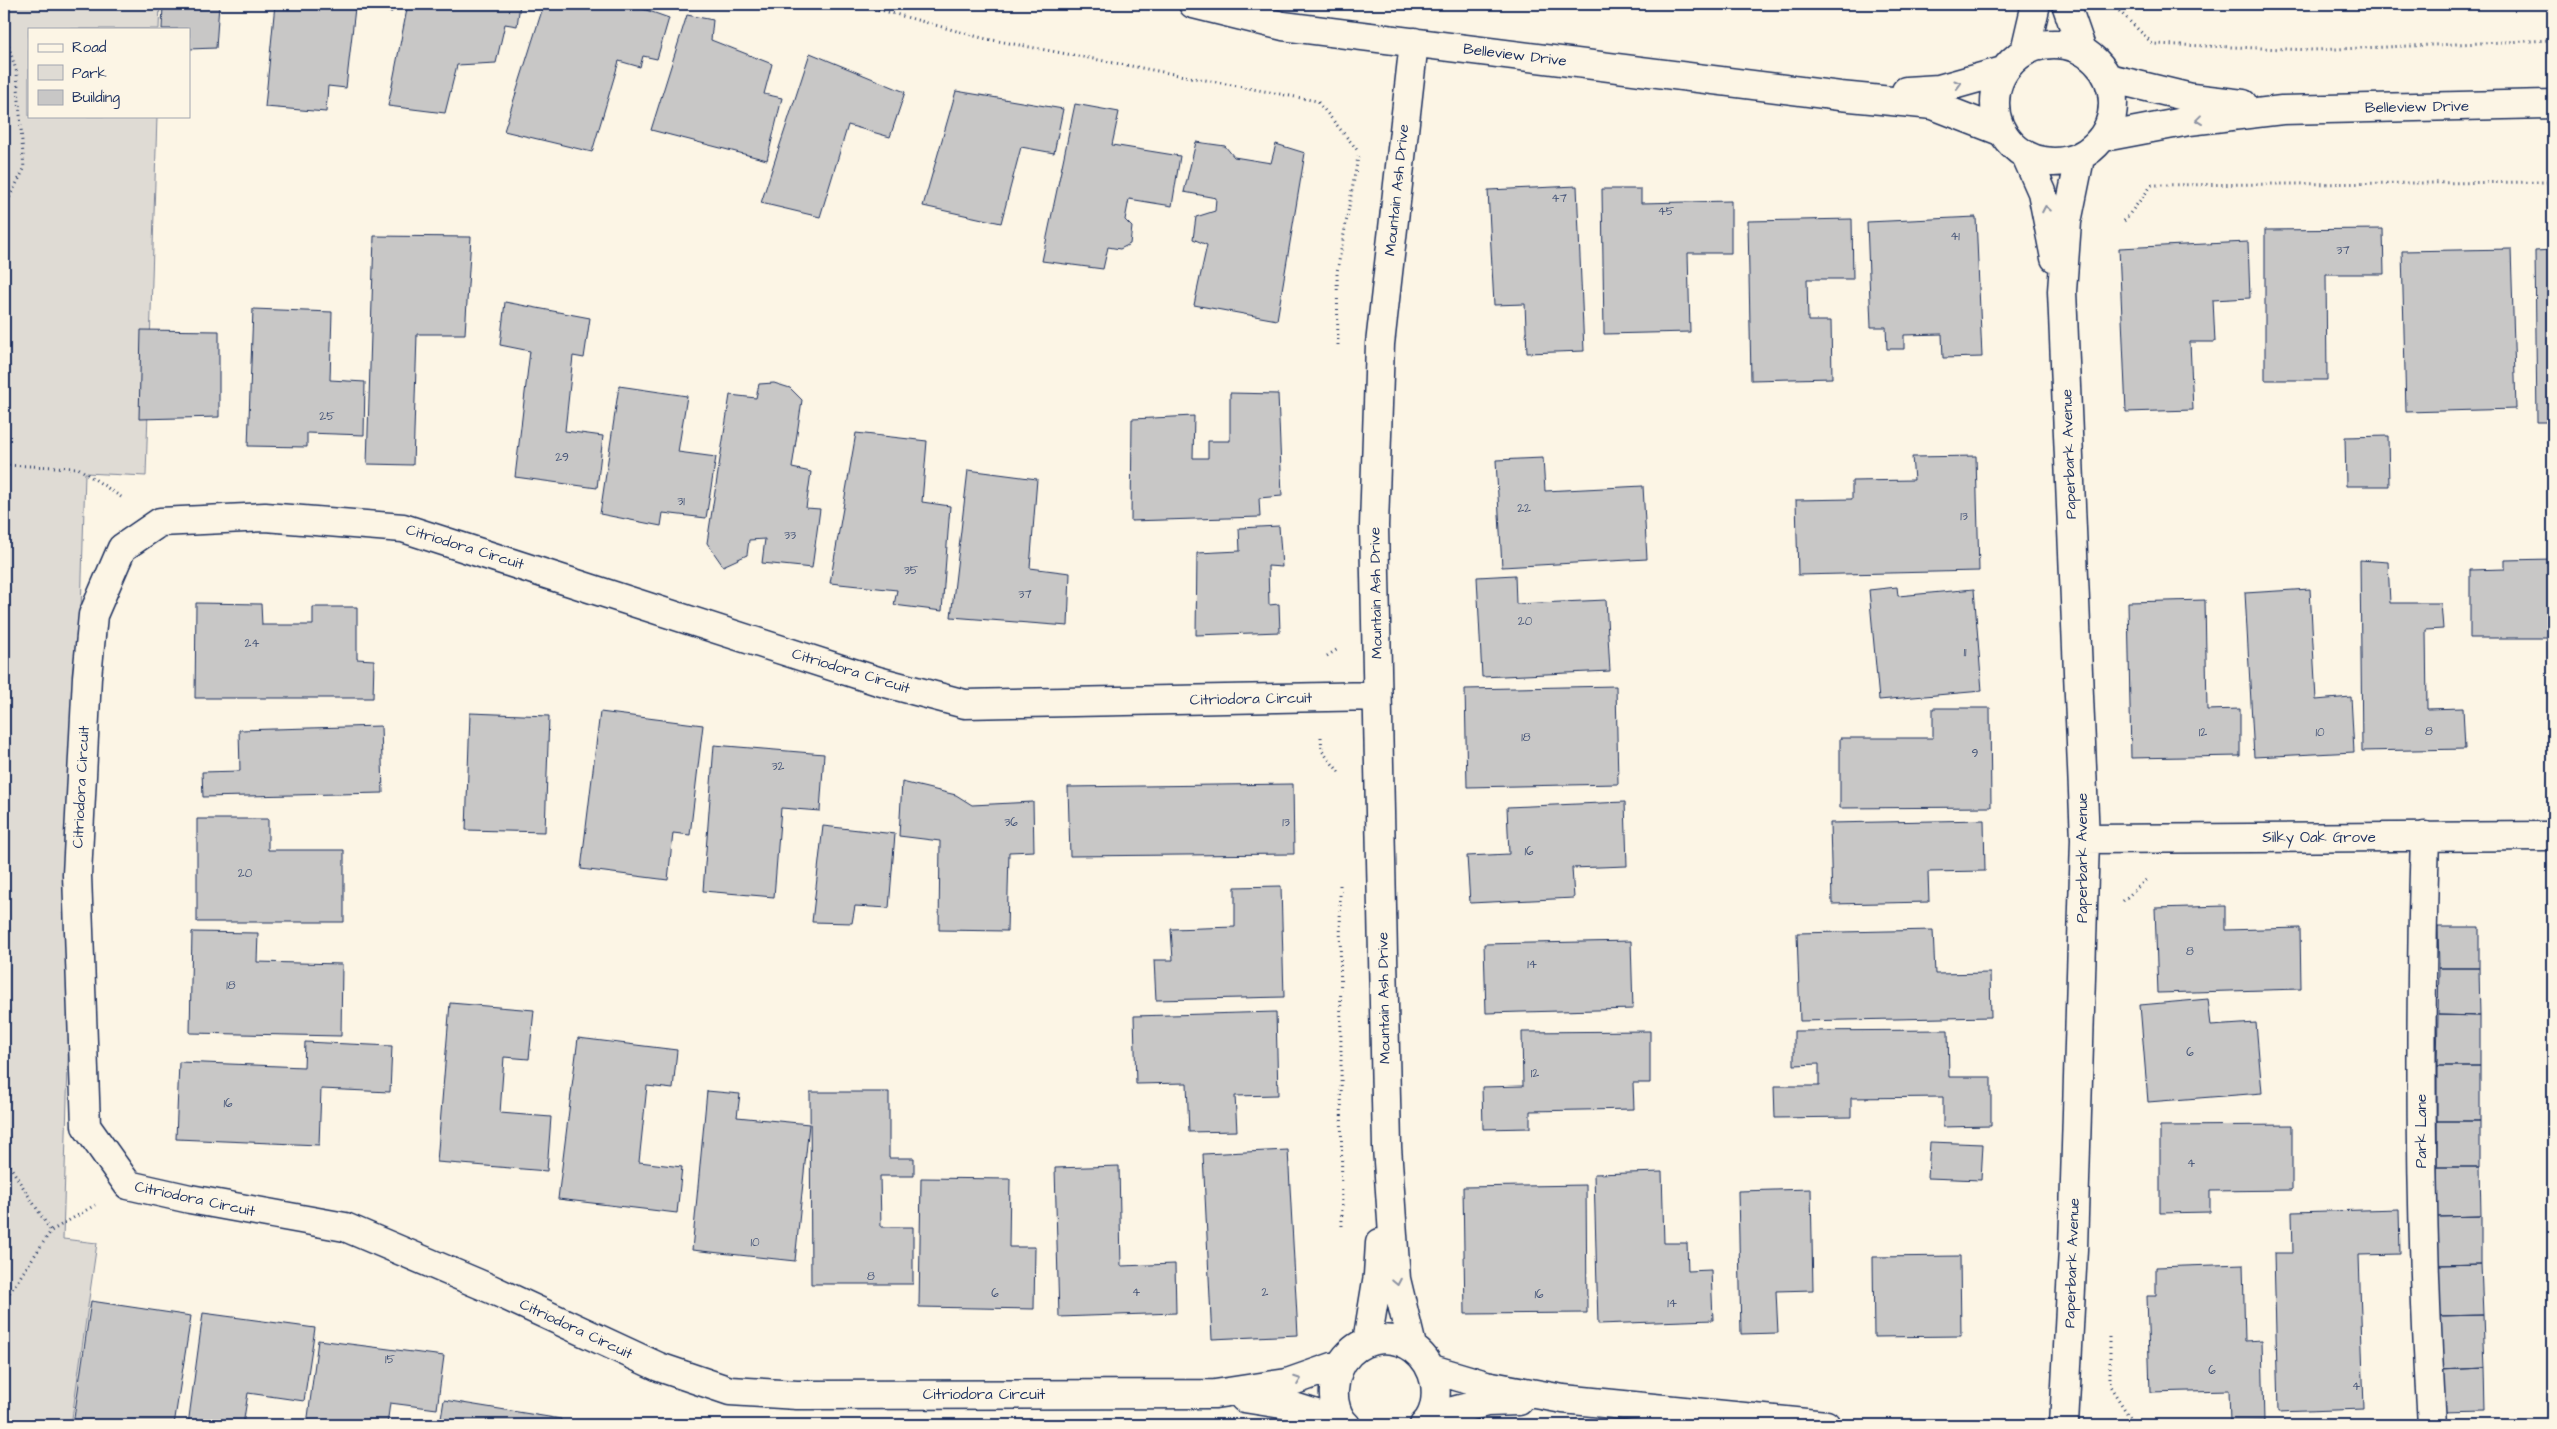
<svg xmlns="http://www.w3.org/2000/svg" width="2557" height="1429" font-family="'Architects Daughter',sans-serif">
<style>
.green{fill:#dfdbd4;stroke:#7d8599}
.building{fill:#c8c7c6;stroke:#1b2f5e}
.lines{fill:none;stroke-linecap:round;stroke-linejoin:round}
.minor-casing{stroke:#1b2f5e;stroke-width:31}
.path{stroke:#1b2f5e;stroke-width:3;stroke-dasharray:1 4;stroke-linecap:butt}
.minor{stroke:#fcf5e5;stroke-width:28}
.oneway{stroke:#8c92a2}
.labels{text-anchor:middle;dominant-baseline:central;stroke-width:4;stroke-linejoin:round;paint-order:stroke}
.number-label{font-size:12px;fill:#465578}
.street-label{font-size:15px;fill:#1b2f5e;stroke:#fcf5e5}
</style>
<rect width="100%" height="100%" fill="#fcf5e5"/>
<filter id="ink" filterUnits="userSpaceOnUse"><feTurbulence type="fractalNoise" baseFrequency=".02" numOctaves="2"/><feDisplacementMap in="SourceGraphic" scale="10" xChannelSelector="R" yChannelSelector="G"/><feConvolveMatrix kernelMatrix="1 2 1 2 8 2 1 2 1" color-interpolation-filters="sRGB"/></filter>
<g filter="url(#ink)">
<path class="green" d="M4,4h156l-1,25h-130v87h128l-11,360 -61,-3 -22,766 34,4 -26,182h-67z"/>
<path class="building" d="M163,4h56l-3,44 -27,1v-20h-27z
M275,4h118l-1,8 -37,-4 -9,80 -18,-2 -2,26 -61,-5z
M408,4h112l-3,22 -12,-2 -9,39 -39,2 -12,48 -57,-7z
M544,4h85l40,14 -12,41 -14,-3 -3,11 -21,-6 -27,91 -88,-21z
M687,15l26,5 -2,20 61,24 -8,30 18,4 -15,62 -116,-30z
M810,53l95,39 -15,45 -42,-12 -28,92 -59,-14z
M956,91l107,18 -9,44 -33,-6 -20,76 -78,-17z
M1075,104l44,8 -7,33 68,11 -8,50 -43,-7 -4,21 7,7 -2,17 -10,5 -12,-2 -5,22 -61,-8z
M1196,142l29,4 9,11 37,6 5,-19 29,9 -28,167 -83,-15 13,-60 -14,-6 3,-22 19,-6 1,-13 -32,-6z
M1577,186l7,165 -57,2 -2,-49 -31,1 -6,-115z
M1602,189h39v14l90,-2v52h-43l2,79 -86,2z
M1976,217l6,140 -39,1 -1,-24 -38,1v14h-17l-1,-22h-15l-4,-105z
M1852,219l1,60h-46l1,42h23l1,57 -81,2 -3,-159z
M2383,229l1,45h-58l1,106h-62v-150z
M374,236l97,1 -6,97h-48l-4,131 -46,-1z
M2248,242l2,56 -37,2 2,42h-25l3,68 -67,2 -7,-164z
M2511,249l5,160 -110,3 -4,-161z
M2553,250v172h-16l-2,-171z
M505,302l85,16 -6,40 -11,-2 -8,75 38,5 -6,52 -82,-11 15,-126 -30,-6z
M253,309l79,3 -2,68 35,2 -1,53 -57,-2v14l-59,-1z
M141,330l78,1v86l-80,2z
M774,383l16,5 12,12 -10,68 19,4 -5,36 14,1 -8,59 -50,-5 3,-24 -16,1 -2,15 -24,11 -16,-23 23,-148 26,3 3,-14z
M619,386l68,10 -9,56 38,5 -10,61 -43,-5 -2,13 -61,-12z
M1230,393l48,1 4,102 -23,2 1,19 -129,4 1,-102 62,-3 -1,42h15v-17h22z
M856,433l71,8 -5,61 28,4 -8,105 -48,-6 3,-15 -67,-7z
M2388,436l1,50h-43l-1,-49z
M1976,456l3,115 -181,4 -2,-75 56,-1v-18l62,-1 -2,-23z
M1543,458l2,33 98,-5 4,73 -145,8 -6,-107z
M968,470l69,9 -7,89 40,5 -2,53 -117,-9z
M1279,526l3,41 -14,-1 1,39 10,-1 1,28 -84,3 1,-82 43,-2 -1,-23z
M2553,559v79h-83v-68l35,-1v-9z
M2360,560l28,2 2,41h51l2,26 -17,1 1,79 36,-1 2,41 -103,2z
M1515,575l1,29 90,-4 4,71 -128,6 -5,-100z
M1897,587l1,9 76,-7 8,102 -103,9 -10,-110z
M2310,589l6,111 35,-3 3,55 -100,5 -9,-164z
M2205,600l2,110 33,-1v47l-109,2 -3,-156z
M196,603l65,1 1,21h51v-18h44v52l17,1 -1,38h-178z
M1616,686l2,98 -151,3 -2,-98z
M1933,708h57l1,99 -151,1v-70h93z
M600,712l103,13 -13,110 -17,-2 -5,47 -87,-11z
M470,713l79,3 -4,116 -79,-2z
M381,726l2,67 -180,4 -1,-25 38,-1 -1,-41z
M714,745l110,9 -4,57 -39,-3 -7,89 -71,-6z
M902,782l54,13 16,10 61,-3 1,49 -25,1 -2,79 -68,-1 1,-89 -41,-5z
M1293,784l1,70 -224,2 -2,-69z
M1625,802l2,64 -55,2 2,30 -104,5 -3,-47 42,-2 -2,-47z
M197,819h71v31h76v72h-147z
M1984,820l1,51 -57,1 1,30 -97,2 -2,-81z
M823,826l72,8 -6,74 -34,-2 -3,17 -40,-1z
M1281,886l3,111 -128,3 -2,-40h19l-2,-31 64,-2v-40z
M2225,906v24l75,-2 1,61 -143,4 -3,-85z
M2438,927h41v41h-40z
M1933,930l2,44 55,-1 1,44 -191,4 -3,-88z
M192,932l66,1 -1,29 85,2 -1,72 -151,-3z
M1631,941l2,68 -147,4 -2,-69z
M2439,968h40l1,48 -42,-1z
M2208,999l3,27 45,-3 6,70 -114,9 -8,-97z
M450,1003l84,7 -5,49 -25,-2 -4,56 51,4 -4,54 -110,-9z
M1276,1012l2,83 -43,1 2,35 -48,1 -2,-49 -51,1 -2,-68z
M2438,1015l42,1v50h-43z
M1948,1030l1,47h42v49l-48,1v-30l-92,1v19l-76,1 -1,-32h45v-22l-25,1v-34z
M1650,1031v52h-17l1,26 -104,2v17l-47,1 -1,-42 41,-1 -1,-54z
M578,1038l99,12 -4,39 -26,-3 -8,76 43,5 -5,46 -119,-14z
M305,1042l87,4 -2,46 -69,-3 -2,56 -143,-6 3,-77 125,5z
M2437,1066h43v55h-43z
M707,1091l33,3 -3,23 72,7 -14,137 -103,-11z
M810,1092h79v66h25v18h-34l1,51h32v57h-102z
M2437,1121h43v46h-43z
M2292,1125v65l-82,1v21l-50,1v-87z
M1930,1142l53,2 -2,36 -53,-2z
M1288,1150l10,185 -86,4 -9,-185z
M1119,1166l2,100 54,-2 1,49 -117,4 -4,-149z
M2437,1167h43l1,49 -44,1z
M1662,1172l2,71h23l1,28 23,-1 2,50 -115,4 -4,-150z
M921,1178l89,1 -1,68h26l-1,62 -115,-2z
M1586,1185l1,128 -122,1 -2,-127z
M1811,1189l2,101 -37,1 2,42 -37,1 -3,-143z
M2399,1209l1,45 -41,1 5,154 -86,3 -4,-159h19l-1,-41z
M2481,1216v48l-44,1v-48z
M1960,1256l1,80 -87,1 -1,-80z
M2243,1264l2,77 17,-1 2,82 -34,1 -1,-33 -79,2 -3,-96h9v-29z
M2481,1264l2,51 -45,1 -1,-51z
M91,1301l100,15 -17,109h-101z
M203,1313l112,15 -11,73 -56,-8 -5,32h-55z
M2483,1315l2,53 -45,2 -2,-54z
M318,1340l126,16 -7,53 -47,-6 -3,22h-80z
M2485,1368l1,43 -44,1 -2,-42z
M444,1400l117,19 -1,6h-120z"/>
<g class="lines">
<g class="minor-casing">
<path id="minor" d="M1193,4l90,22 557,70 93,9 67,26
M2066,4l16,46
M1995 103a59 59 0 1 1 118 0a59 59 0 1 1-118 0Z
M2025,51l11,-47
M2109,78l83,20 51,6
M1906,91l33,-2 64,-18
M2104,137l85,-16 93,-11 271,-6
M2027,158l15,34 13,66
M2425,836c-6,197 -5,393 7,589
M2085,839l468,-3
M1367,1342l11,-67 2,-32
M1412,1346l-16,-67 -9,-132 -13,-621 6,-182 34,-302
M1341,1364l-54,19 -72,11 -418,1 -67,-4 -71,-24 -168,-78 -146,-62 -155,-28 -62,-14 -42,-59 -9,-251 10,-198 6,-62 29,-67 38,-26 105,-5 138,11 475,153 87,23 412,-8
M1432,1369l54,16 77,14 263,26
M1244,1398l44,7 54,17
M1430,1417l57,-15 32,-1
M1346,1425c-9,-8 -13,-23 -12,-35 4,-64 88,-69 101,-7 2,14 0,32 -11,42
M2064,1425l9,-176 12,-410 -23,-548 5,-69 13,-64"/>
</g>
<path class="path" d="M859,4l123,34 335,63 42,51
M2112,4l41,40 160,6 240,-10
M4,32l13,41 7,96 -20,39
M2124,221l28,-36 401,-3
M1338,345l-1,-73 22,-120
M4,465l74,3 46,31
M1327,656l11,-7
M1321,737l1,14 17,21
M1340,885l2,344
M2123,901l25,-23
M4,1157l47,74
M4,1301l47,-70 44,-26
M2110,1337v49l24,38 8,1"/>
<use href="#minor" class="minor"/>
</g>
<defs><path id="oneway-chevron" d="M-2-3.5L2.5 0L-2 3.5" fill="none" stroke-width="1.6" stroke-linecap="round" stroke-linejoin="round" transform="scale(1.25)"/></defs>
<g class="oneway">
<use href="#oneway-chevron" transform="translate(1958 84) rotate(-16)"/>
<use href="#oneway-chevron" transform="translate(2199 120) rotate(173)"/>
<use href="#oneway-chevron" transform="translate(2046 209) rotate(-101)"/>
<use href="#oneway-chevron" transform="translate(1397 1282) rotate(79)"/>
<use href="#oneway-chevron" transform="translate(1298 1380) rotate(-20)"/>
</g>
</g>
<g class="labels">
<g class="number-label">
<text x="1559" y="198">47</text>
<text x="1666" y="211">45</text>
<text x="1955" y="236">41</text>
<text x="2343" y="250">37</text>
<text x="327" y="416">25</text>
<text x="562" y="457">29</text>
<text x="681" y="501">31</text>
<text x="1524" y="508">22</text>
<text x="1964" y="516">13</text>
<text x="790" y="535">33</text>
<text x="911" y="570">35</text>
<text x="1025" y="594">37</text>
<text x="1525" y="621">20</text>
<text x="252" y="643">24</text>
<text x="1965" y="652">11</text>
<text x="2429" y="731">8</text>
<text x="2203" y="732">12</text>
<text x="2320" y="732">10</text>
<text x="1526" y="737">18</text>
<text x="1975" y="753">9</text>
<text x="778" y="766">32</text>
<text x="1011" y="822">36</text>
<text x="1286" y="822">13</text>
<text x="1529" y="851">16</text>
<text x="245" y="873">20</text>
<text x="2190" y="951">8</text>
<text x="1532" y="964">14</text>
<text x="231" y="985">18</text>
<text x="2190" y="1052">6</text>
<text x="1535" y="1073">12</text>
<text x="228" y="1103">16</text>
<text x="2191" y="1163">4</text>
<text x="755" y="1242">10</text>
<text x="871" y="1276">8</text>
<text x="1136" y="1292">4</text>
<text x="1265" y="1292">2</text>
<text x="995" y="1293">6</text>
<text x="1539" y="1294">16</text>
<text x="1672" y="1303">14</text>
<text x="390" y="1359">15</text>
<text x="2212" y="1370">6</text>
<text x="2356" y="1386">4</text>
</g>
<g class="street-label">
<text transform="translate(1515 55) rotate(7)">Belleview Drive</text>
<text transform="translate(2417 107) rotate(-1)">Belleview Drive</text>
<text transform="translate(1397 190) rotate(-84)">Mountain Ash Drive</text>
<text transform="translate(2069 454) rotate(-92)">Paperbark Avenue</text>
<text transform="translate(465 547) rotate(17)">Citriodora Circuit</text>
<text transform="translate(1376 593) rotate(-91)">Mountain Ash Drive</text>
<text transform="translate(851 671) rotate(17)">Citriodora Circuit</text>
<text transform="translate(1251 699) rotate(-1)">Citriodora Circuit</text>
<text transform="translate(81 787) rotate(-87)">Citriodora Circuit</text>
<text x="2319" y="837">Silky Oak Grove</text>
<text transform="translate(2082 858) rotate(-90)">Paperbark Avenue</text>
<text transform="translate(1384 998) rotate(-91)">Mountain Ash Drive</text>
<text transform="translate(2421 1131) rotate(-90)">Park Lane</text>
<text transform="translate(195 1199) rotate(12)">Citriodora Circuit</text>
<text transform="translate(2072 1263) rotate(-88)">Paperbark Avenue</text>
<text transform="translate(576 1329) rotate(25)">Citriodora Circuit</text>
<text x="984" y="1394">Citriodora Circuit</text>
</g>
</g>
<rect width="2557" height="1429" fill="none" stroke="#fcf5e5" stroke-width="20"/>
<rect x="10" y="10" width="2537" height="1409" fill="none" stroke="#1b2f5e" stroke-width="2" filter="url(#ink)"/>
<rect x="28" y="28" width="162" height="90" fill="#fcf5e5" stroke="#a2a6af"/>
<rect x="38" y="44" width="25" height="8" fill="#fcf5e5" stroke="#a2a6af"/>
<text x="72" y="52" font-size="15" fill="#1b2f5e">Road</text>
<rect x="38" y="65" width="25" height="15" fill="#dfdbd4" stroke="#a2a6af"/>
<text x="72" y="78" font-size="15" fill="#1b2f5e">Park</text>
<rect x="38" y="90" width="25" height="15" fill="#c8c7c6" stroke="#a2a6af"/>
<text x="72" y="102" font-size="15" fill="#1b2f5e">Building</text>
</svg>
